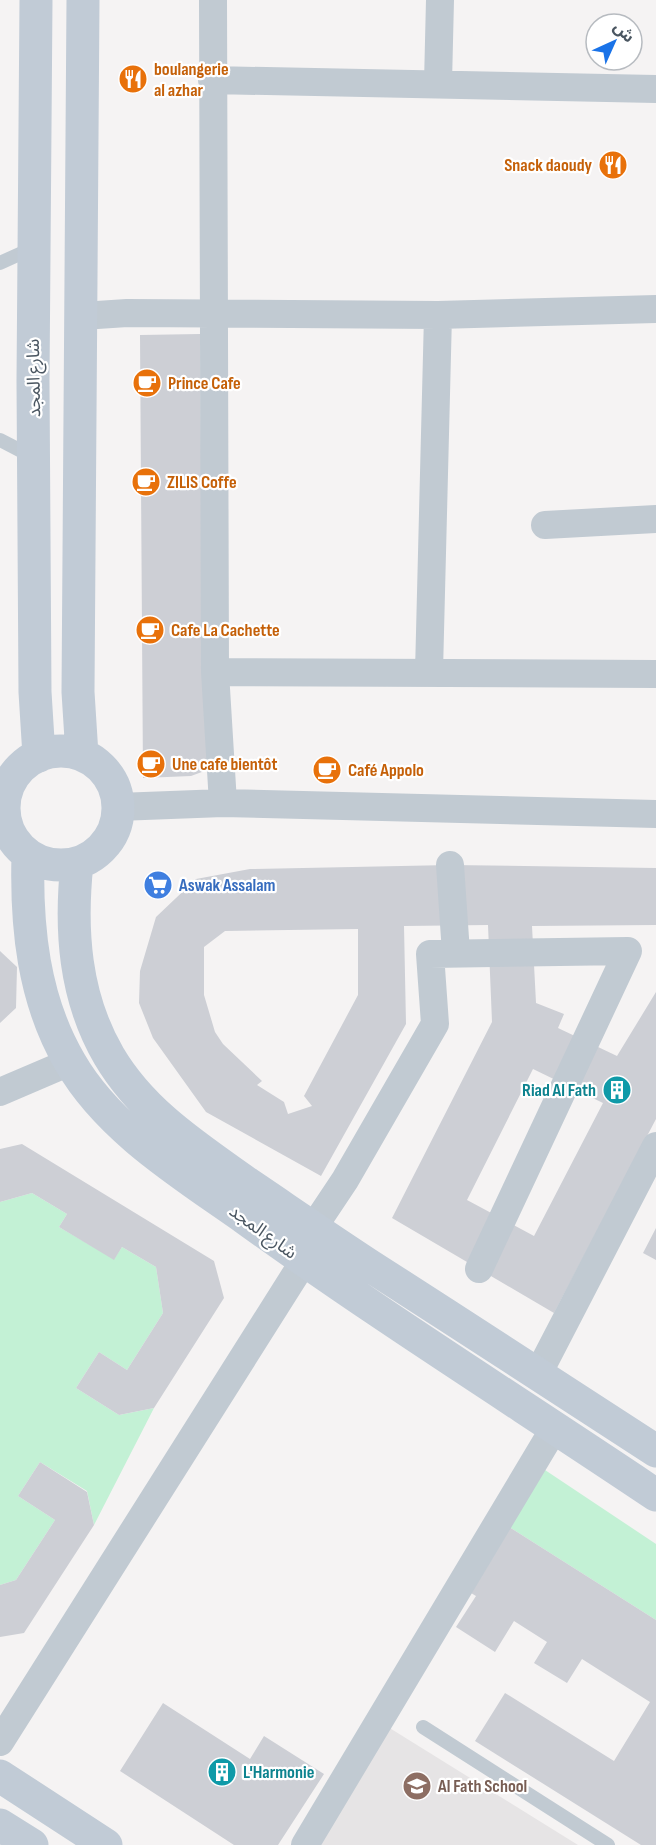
<svg xmlns="http://www.w3.org/2000/svg" width="656" height="1845" font-family="'Sofia Sans Condensed','Noto Sans Arabic',sans-serif">
<style>
.education{fill:#e6e4e5}
.green{fill:#c3f1d5}
.building{fill:#cdcfd5;fill-rule:evenodd}
.lines{fill:none;stroke-linecap:round;stroke-linejoin:round}
.lane{stroke:#c1cad2;stroke-width:14}
.street{stroke:#c1cad2;stroke-width:28}
.secondary{stroke:#c1cbd6;stroke-width:33}
.labels{text-anchor:middle;dominant-baseline:central;stroke-width:4.5;stroke-linejoin:round;paint-order:stroke}
.food-label{font-size:18px;font-weight:bold;fill:#c56008;stroke:#fff;text-anchor:start}
.street-label{font-size:18px;fill:#4a5661;stroke:#fff}
.shop-label{font-size:18px;font-weight:bold;fill:#366cbe;stroke:#fff;text-anchor:start}
.culture-label{font-size:18px;font-weight:bold;fill:#0d838f;stroke:#fff;text-anchor:end}
.education-label{font-size:18px;font-weight:bold;fill:#785e54;stroke:#fff;text-anchor:start}
</style>
<rect width="100%" height="100%" fill="#f5f3f3"/>
<path class="education" d="M388,1727l190,118h-263z"/>
<path class="green" d="M32,1193l35,21 -8,13 55,32 8,-12 34,20 7,46 -36,57 -28,-18 -23,36 43,27 35,-7 -60,117 -7,-34 -47,-29 -22,34 37,24 -39,60 -16,5v-383z
M542,1468l114,76v76l-150,-95z"/>
<path class="building" d="M200,334l3,338 7,97 -19,7 -48,2 -3,-443z
M450,865l206,3v57l-124,1 4,77 28,11 -6,14 59,28 39,-64v127l-102,194 -162,-95 100,-196 -4,-97 -84,1 2,98 -85,152 -115,-64 -53,-74 -14,-35 1,-32 16,-54 40,-38 54,-10zM358,929v66l-54,101 8,10 -24,8 -4,-12 -27,-17 5,-4 -39,-37 -8,-12 -11,-37v-48l21,-16zM533,1069l70,34 -69,133 -67,-36z
M0,951l17,16 -1,41 -16,15z
M22,1144l192,117 10,37 -70,110 -35,7 -43,-27 23,-36 28,18 36,-57 -7,-46 -34,-20 -8,13 -55,-33 8,-13 -35,-21 -32,9v-53z
M656,1228v32l-13,-7z
M40,1462l47,30 7,33 -70,108 -24,4v-52l16,-5 39,-60 -37,-24z
M506,1525l150,95v225h-15l-166,-104 30,-48 109,68 36,-59 -68,-43 -15,24 -33,-20 13,-21 -33,-21 -19,31 -39,-25 20,-31 -10,-6z
M163,1703l87,56 14,-23 60,38 -46,71h-44l-114,-74z"/>
<g class="lines">
<path class="lane" d="M0,263l33,-15
M0,440l33,17
M423,1727l185,118"/>
<path class="street" d="M213,0l2,672 8,131
M212,80l444,9
M438,83l2,-83
M82,316l45,-3 311,2 218,-6
M545,525l111,-6
M215,672l441,2
M429,672l9,-357
M0,806h4
M118,807l105,-4 433,11
M450,865l6,88
M0,1092l70,-30
M313,1228l32,-48 90,-156 -5,-70 198,-3 -149,318
M538,1374l118,-228
M0,1742l304,-481
M305,1845l250,-418"/>
<path class="secondary" d="M36,0l-3,381 2,311 4,64
M4 808a57 57 0 1 1 114 0a57 57 0 1 1-114 0Z
M82,755l-4,-63 5,-692
M28,855c-2,71 5,144 42,207 39,68 114,113 176,157 133,96 273,184 410,276
M77,863c-7,66 -3,133 32,193 33,56 86,90 138,127 43,29 85,58 128,86 94,60 187,121 281,182
M0,1776l106,69
M0,1825l32,20"/>
</g>
<defs>
<g id="restaurant-disc" transform="scale(1.5)"><circle r="9.5" fill="#e8710a" stroke="#fff"/><path d="M-5-6h1v4h1v-4h1v4h1v-4h1v5L-1.5 .5V6h-2V.5L-5-1ZM5-6V6H3V1.5H1.5Q1.5-4 5-6Z" fill="#fff"/></g>
<g id="cafe-disc" transform="scale(1.5)"><circle r="9.5" fill="#e8710a" stroke="#fff"/><path d="M-5.5-4.5H6V0H3Q3 3.5 0 3.5H-2.5Q-5.5 3.5-5.5 0ZM3-3.2v2h1.7v-2ZM-6 4.5H4V6H-6Z" fill="#fff"/></g>
<g id="supermarket-disc" transform="scale(1.5)"><circle r="9.5" fill="#3f7fe0" stroke="#fff"/><path d="M-6-5.5h2.5l.6 2H6L4.5 2H-2.5L-4.4-4H-6ZM-1.5 3.2a1.3 1.3 0 1 0 .1 0ZM3 3.2a1.3 1.3 0 1 0 .1 0Z" fill="#fff"/></g>
<g id="building-disc" transform="scale(1.5)"><circle r="9.5" fill="#0f9aa8" stroke="#fff"/><path d="M-4-6H4V6H1V3H-1V6H-4ZM-2.5-4.3h1.7v1.8h-1.7ZM.8-4.3h1.7v1.8H.8ZM-2.5-1h1.7V.8h-1.7ZM.8-1h1.7V.8H.8Z" fill="#fff"/></g>
<g id="school-disc" transform="scale(1.5)"><circle r="9.5" fill="#8d6e63" stroke="#fff"/><path d="M0-5L7-2L0 1L-7-2ZM-4 1L0 2.5L4 1V4Q0 6-4 4Z" fill="#fff"/></g>
</defs>
<g fill-rule="evenodd">
<use href="#restaurant-disc" x="133" y="79"/>
<use href="#restaurant-disc" x="613" y="165"/>
<use href="#cafe-disc" x="147" y="383"/>
<use href="#cafe-disc" x="146" y="482"/>
<use href="#cafe-disc" x="150" y="630"/>
<use href="#cafe-disc" x="151" y="764"/>
<use href="#cafe-disc" x="327" y="770"/>
<use href="#supermarket-disc" x="158" y="885"/>
<use href="#building-disc" x="617" y="1090"/>
<use href="#building-disc" x="222" y="1772"/>
<use href="#school-disc" x="417" y="1786"/>
</g>
<g class="labels">
<g class="food-label">
<text x="154" y="69">boulangerie<tspan x="154" dy="21">al azhar</tspan></text>
<text x="592" y="165" text-anchor="end">Snack daoudy</text>
<text x="168" y="383">Prince Cafe</text>
<text x="167" y="482">ZILIS Coffe</text>
<text x="171" y="630">Cafe La Cachette</text>
<text x="172" y="764">Une cafe bientôt</text>
<text x="348" y="770">Café Appolo</text>
</g>
<g class="street-label">
<text transform="translate(34 378) rotate(-91)">شارع المجد</text>
<text transform="translate(263 1232) rotate(36)">شارع المجد</text>
</g>
<g class="shop-label">
<text x="179" y="885">Aswak Assalam</text>
</g>
<g class="culture-label">
<text x="596" y="1090">Riad Al Fath</text>
<text x="243" y="1772" text-anchor="start">L'Harmonie</text>
</g>
<g class="education-label">
<text x="438" y="1786">Al Fath School</text>
</g>
</g>
<g transform="translate(614 42) rotate(45)"><circle r="28" fill="#ffffff" stroke="#b7bbc0" stroke-width="1.5"/>
<path d="M0-4.5L10 22L0 15L-10 22Z" fill="#1a73e8"/>
<text y="-9" font-size="16" font-weight="bold" text-anchor="middle" fill="#4a5661">ش</text>
</g>
</svg>
